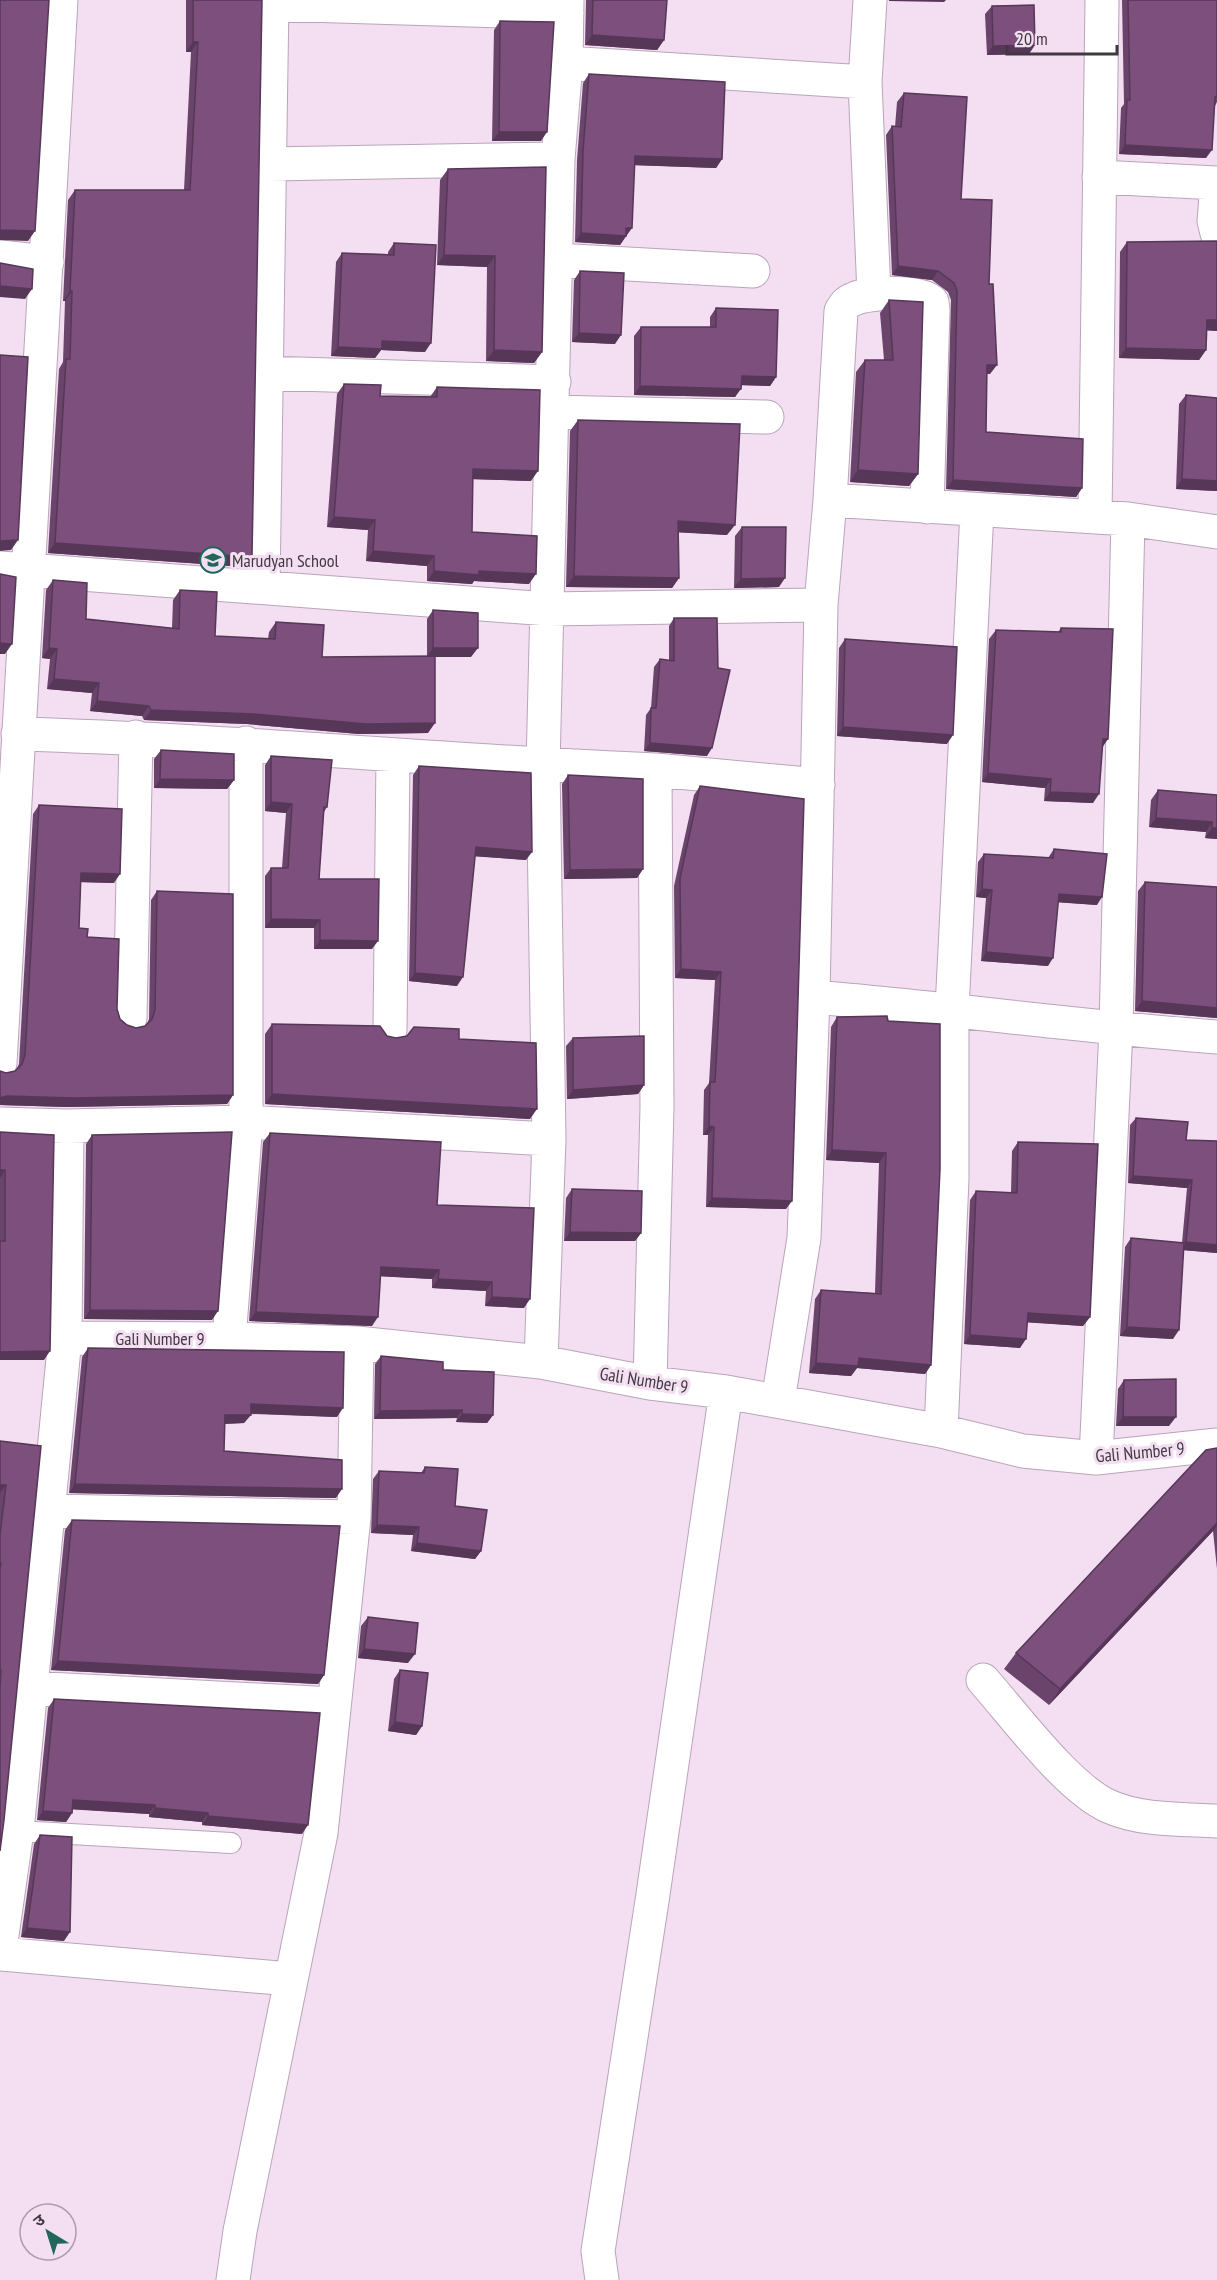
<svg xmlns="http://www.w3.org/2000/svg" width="1217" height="2280" font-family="'PT Sans Narrow','Noto Sans Devanagari',sans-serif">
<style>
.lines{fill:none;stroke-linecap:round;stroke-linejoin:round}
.service-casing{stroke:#b9a5b9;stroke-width:22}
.minor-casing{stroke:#b9a5b9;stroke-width:35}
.service{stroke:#fff;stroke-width:20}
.minor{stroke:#fff;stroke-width:33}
.wall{fill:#6b446c}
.shaded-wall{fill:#573758}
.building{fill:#7c4f7d;stroke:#573758;stroke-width:1.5}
.labels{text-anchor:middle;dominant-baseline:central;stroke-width:6;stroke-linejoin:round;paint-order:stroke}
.poi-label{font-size:18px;fill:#413941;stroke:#f3def2;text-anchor:start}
.street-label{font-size:18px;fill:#413941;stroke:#f3def2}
</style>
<rect width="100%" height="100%" fill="#f3def2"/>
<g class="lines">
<g class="service-casing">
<path id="service" d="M17,1831l214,12"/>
</g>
<g class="minor-casing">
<path id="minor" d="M870,0l-5,82 9,212
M272,4l295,9
M566,63l299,19
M269,164l289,-5
M1099,177l118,6
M1217,184l-3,37 3,12
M0,257l47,5
M556,260l197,11
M266,373l288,9
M553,412l214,5
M830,500l11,-189c3,-5 6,-10 13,-12 15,-7 67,-9 78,3l1,8 -6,197
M1095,517l7,-517
M0,568l548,41 273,-4
M263,587l9,-587
M18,734c213,6 424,27 637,36l2,337 -7,276
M655,770l163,15
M813,997c135,11 269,30 404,40
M130,1018l6,-281
M390,1030l3,-274
M0,1063l61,-1063
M0,1124l67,2 179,-4 303,17
M65,1338l164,1 128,4 184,19 109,21 76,9 215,39 82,20 73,7 121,-13
M229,1339l17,-217v-379
M541,1362l8,-223 -6,-373 15,-607 8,-96 1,-63
M778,1401l26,-163 9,-241 8,-392 9,-105 298,19 89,13
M941,1431l11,-252v-170l25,-498
M1096,1458l20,-429 12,-510
M49,1511l305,6
M983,1680c31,35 84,107 125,126 33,15 74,13 109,15
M29,1688l305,16
M0,1949l17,-118 48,-493 2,-212
M0,1954l290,25
M233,2280l7,-49 81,-398 33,-316 3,-174
M602,2280l-4,-29 54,-350 74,-509"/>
</g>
<use href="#service" class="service"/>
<use href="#minor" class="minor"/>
</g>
<path class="wall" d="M186,0h76l-17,567 -197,-14 11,-184 4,-7 2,-61h-2l5,-101 7,-10h109l7,-138h-5z
M586,0h81l-3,40 -7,10 -72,-5z
M1122,0h95v102l-2,4 -9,52 -87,-4 2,-46 3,-4z
M992,6l37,48 -42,1 -2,-41z
M500,21l41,120h-49l2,-111z
M589,74l133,85 -6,9 -81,-3 -9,72h-1l-5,8 -45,-3 2,-82 6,-77z
M904,93l57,106 28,85 1,90h-3l-1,58 96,56 -6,9 -130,-8 5,-189 -3,-8 -16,-12 -40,-5 -6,-140 6,-9 3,1 2,-25z
M546,167l-4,185 -8,11 -48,-2 1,-94 -50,-2 3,-85 8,-11z
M1217,241v90l-11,-1v20l-7,10 -80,-2 1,-106 7,-10z
M394,243l31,109 -44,-2 -6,8 -44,-2 5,-94 6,-9 46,1v-2z
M580,271l35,73 -43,-2 2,-62z
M889,300l29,174 -9,12 -59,-4 6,-110 9,-12h19l-4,-47z
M716,308l60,69 -6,9 -29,-1 -6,12 -101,-2v-59l7,-9h69v-10z
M344,384l36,12 50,1 7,-10 94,94 -58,-2 -1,53 57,52 -55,-3 -2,3 -45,-3v-15l-61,-5 2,-31 -41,-3 10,-133z
M1186,395l31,3v93l-41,-2 3,-85z
M578,420l149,115 -49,-3 1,46 -7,10 -106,-1 4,-156z
M742,527l37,60 -45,1 1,-52z
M53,580l33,39 86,9 1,-28 7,-10 35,46 53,3 1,-7 7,-10 46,35 105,-1v-37l6,-9 38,47h-36l-7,76 -69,1 -112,-10 -103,-4 -2,-4 -52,-5 2,-18 -45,-4 3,-30 -8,-1 4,-68z
M674,618l33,138 -63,-5 2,-36 5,-7 3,-41 6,-8 9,1v-34z
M1061,628l42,119 -10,56 -49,-2 1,-13 -63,-6 7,-143 7,-9 62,2z
M845,639l102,105 -110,-8 2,-88z
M161,750l73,30 -7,9 -73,-1v-29z
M271,756l56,51 -3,5 -5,67 53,70h-58v-21h-49v-52l6,-8h11l4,-55 -21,-2v-46z
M419,766l107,94 -51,-4 -18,130 -48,-5 4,-206z
M568,775l75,94 -6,9 -73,1 -2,-95z
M700,786l86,423 -80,-2 2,-72h-5l1,-45 5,-7 6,-103 -40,-2 -1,-92 20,-91z
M1158,790l59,5v44l-12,-1 1,-6 -57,-5 2,-27z
M39,805l75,78 -33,-1 -2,46 8,9 30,72 3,10 7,6 9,3 9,-2 2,-2 2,-5 2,-119 6,-9 76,204 -6,9 -160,3 -67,-2v-34l6,2 9,-2 2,-3 2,-4 14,-250z
M1054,849l43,56 -39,-3 -10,64 -67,-5 5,-63 -10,-1 2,-35 6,-8 64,4z
M1145,882l72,136 -82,-7 3,-120z
M887,1016l44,349 -6,9 -68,-6 -6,8 -42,-3 6,-74 6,-9 54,3 4,-130 -53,-3 5,-133 6,-10z
M272,1024l115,12 9,2 63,1 71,80 -265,-15v-70z
M573,1038l71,47 -6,9 -71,5 -1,-53z
M1136,1118l50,22 31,1v112l-33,-3 -11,89 -53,-3 5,-89 6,-9 51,5 5,-55 -59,-5 2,-58z
M0,1132l44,228h-44z
M270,1133l167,72 87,103 -39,-2 1,-15 -54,-3v-9l-52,-3 -8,50 -123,-5 14,-179z
M92,1135l120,185 -128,-1 2,-175z
M1018,1142l72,175 -7,9 -56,-4 -7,26 -56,-4 6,-144 6,-9 35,2 1,-42z
M572,1189l69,44 -6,8h-71l2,-43z
M88,1348l249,69 -86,-3 -7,9 -19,1 -1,27 112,47 -267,-5 13,-136z
M381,1356l62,14 50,45 -6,8 -31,-1 1,-4 -83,1 1,-55z
M1124,1380l45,46h-53l2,-37z
M0,1441l41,5 -41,405z
M1217,1448v121l-4,-38 -164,174 -45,-36 12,-16z
M425,1467l30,39 26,45 -6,8 -64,-8 2,-16 -42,-2 2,-54 6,-8 42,2z
M72,1520l252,155 -6,9 -267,-14 14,-140z
M368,1617l40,46 -50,-5 3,-32z
M400,1670l22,56 -6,9 -28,-4 6,-52z
M54,1699l248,135 -100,-9v-3l-53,-5v-3l-76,-5 -1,4 -6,9 -29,-2 11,-112z
M40,1835l24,106 -43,-4 13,-93z"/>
<path class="shaded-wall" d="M889,0h57l-2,2 -55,-1z
M592,35l72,5 -7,10 -72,-5z
M193,42h5l-7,10h-5z
M1035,45l-6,9 -42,1 6,-9z
M499,132h48l-6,9h-49z
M1125,145l87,5 -6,8 -87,-4z
M635,156l87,3 -6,9 -87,-3z
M626,228h6l-12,17 -45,-3 6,-9z
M0,230l35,1 -7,10 -28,-1z
M444,255l51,1 -8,11 -50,-2z
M898,266l40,5 -6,9 -40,-5z
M0,286l32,3 -7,10 -25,-2z
M70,291h2l-7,10h-2z
M1207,320h10v11l-17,-1z
M579,333l42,2 -6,9 -43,-2z
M382,341l49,2 -6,9 -44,-2 -6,8 -44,-2 7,-9z
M1126,348l80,2 -7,10 -80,-2z
M494,350l48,2 -8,11 -48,-2z
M987,365h10l-7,9h-9z
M742,376l34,1 -6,9 -35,-1z
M640,386l101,3 -6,8 -101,-2z
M473,469l65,2 -7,10 -65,-2z
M858,470l60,4 -9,12 -59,-4z
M1182,479l35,2v10l-41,-2z
M953,480l129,8 -6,9 -130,-8z
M334,517l41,3 -7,10 -41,-3z
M678,521l57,4 -8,10 -56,-3z
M18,540l-7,10 -11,1v-10z
M55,543l197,14 -7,10 -197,-14z
M373,551l61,5 -7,10 -61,-5z
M434,571h45l57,3 -7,10 -55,-3 -2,3 -45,-3z
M574,576l105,2 -7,10 -106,-1z
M785,578l-6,9 -45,1 7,-9z
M0,643l12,1 -7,10h-5z
M49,648l8,1 -7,10 -8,-1z
M433,648h45l-7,9h-44z
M54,679l45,4 -7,10 -45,-4z
M97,701l52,5 -7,10 -52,-5z
M151,710l103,4 181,9 -7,10 -69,1 -112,-10 -103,-4z
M843,727l110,8 -6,9 -110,-8z
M1103,739h5l-6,9z
M650,743l62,5 -5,8 -63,-5z
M988,773l63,6 -6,9 -63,-6z
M160,779l74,1 -7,9 -73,-1z
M1050,792l49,2 -6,9 -49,-2z
M271,802l21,2 -6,9 -21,-2z
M1156,818l56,4 -6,10 -57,-5z
M1212,828h5v11l-12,-1z
M476,847l56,5 -6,8 -56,-4z
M643,869l-6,9 -73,1 6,-9z
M81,873l39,1 -6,9 -39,-1z
M982,889l10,1 -6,8 -10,-1z
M1059,894l43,3 -5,8 -44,-3z
M271,919l49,1 -6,8h-49z
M320,940l58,1 -6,8h-58z
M986,952l67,6 -5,8 -67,-5z
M681,969l40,3 -6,8 -40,-2z
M415,973l48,4 -6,9 -48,-5z
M1142,1001l75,7v10l-82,-7z
M644,1085l-6,9 -71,5 6,-9z
M272,1094l265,15 -7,10 -265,-15z
M233,1095l-6,9 -160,3 -67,-2v-7l7,-2z
M709,1126l5,1 -6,8h-5z
M832,1150l54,3 -7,10 -53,-3z
M0,1170h5l-5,8z
M1133,1176l59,4 -5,8 -59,-5z
M712,1198l80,3 -6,8 -80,-2z
M570,1232l71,1 -6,8h-71z
M1186,1242l31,3v8l-36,-3z
M381,1267l58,3 -7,9 -58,-3z
M438,1279l54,3 -6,9 -54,-3z
M492,1297l38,2 -6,9 -39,-2z
M90,1310l128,1 -6,9 -128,-1z
M256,1312l122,5 -6,9 -123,-5z
M1028,1313l62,4 -7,9 -62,-4z
M1127,1327l52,3 -6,9 -53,-3z
M970,1335l56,4 -6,9 -56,-4z
M50,1351l-6,9h-44v-8z
M859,1358l72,7 -6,9 -68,-6 -6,8 -42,-3 7,-10z
M251,1404l92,4 -6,9 -92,-4z
M462,1410l-5,8 -83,1 6,-8z
M462,1414l31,1 -6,8 -31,-1z
M225,1415h26l-7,8 -25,1z
M1123,1417h53l-7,9h-53z
M75,1484l267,5 -6,9 -267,-5z
M0,1485h6l-6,8z
M1217,1523v3l-4,5 -164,174 11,-16z
M377,1525l42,2 -6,8 -42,-2z
M417,1543l64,8 -6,8 -64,-8z
M364,1649l51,5 -7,9 -50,-5z
M58,1661l266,14 -6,9 -267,-14z
M395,1722l27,4 -6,9 -28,-4z
M73,1800l82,5 -6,9 -83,-5z
M155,1808l53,5 -6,9 -53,-5z
M43,1811l29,2 -6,9 -29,-2z
M208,1816l100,9 -6,9 -100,-9z
M27,1928l43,4 -6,9 -43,-4z"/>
<path class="building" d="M0,0h49l-14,231 -35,-1z
M193,0h69l-10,557 -197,-14 11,-184h4l2,-68h-2l5,-101h115l8,-148h-5z
M593,0h74l-3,40 -72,-5z
M1128,0h89v97h-2l-3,53 -87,-5 2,-45h3z
M1034,5l1,40 -42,1 -1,-40z
M500,21l54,1 -7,110h-48z
M589,74l136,8 -3,77 -87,-3 -3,72h-6v8l-45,-3 2,-82z
M904,93l63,4 -6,102 31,1 -3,84h4l4,81h-10l-1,67 97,7 -1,49 -129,-8 4,-189 -3,-8 -16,-12 -40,-5 -6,-140 9,1z
M546,167l-4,185 -48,-2 1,-94 -51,-1 4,-86z
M1217,241v79h-10l-1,30 -80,-2 1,-106z
M394,243l42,2 -5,98 -49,-2v8l-44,-2 4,-94 52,2z
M0,263l33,6 -1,20 -32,-3z
M580,271l44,2 -3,62 -42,-2z
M889,300l34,2 -5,172 -60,-4 7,-110h28z
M716,308l62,2 -2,67 -34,-1 -1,13 -101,-3 1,-59h75z
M0,355l28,2 -10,183 -18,1z
M344,384l37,1 -1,11 57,1v-10l103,3 -2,81 -65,-2 -1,63 65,4 -1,38 -57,-3v4l-45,-4v-15l-61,-5 2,-31 -41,-3z
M1186,395l31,3v83l-35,-2z
M578,420l162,4 -5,101 -57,-4 1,57 -105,-2z
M742,527h44l-1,51 -44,1z
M0,574l16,3 -4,67 -12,-1z
M53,580l34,3 -1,36 93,10 1,-39 37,2 -2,44 60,3 1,-17 48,3 -2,32 113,-1v67l-69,1 -112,-10 -103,-4 -2,-4 -52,-5 2,-18 -45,-4 3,-30 -8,-1z
M433,610l45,3v35h-45z
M674,618h43l1,50 12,2 -18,78 -62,-5 1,-35h5l4,-49 14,2z
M1061,628l52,1 -5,110h-5l-4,55 -49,-2 1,-13 -63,-6 8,-143 65,2z
M845,639l112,8 -4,88 -110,-8z
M161,750l73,4v26l-74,-1z
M271,756l61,4 -5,47h-3l-5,72h60l-1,62 -58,-1v-20l-49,-1v-51h17l4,-64 -21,-2z
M419,766l112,7 1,79 -56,-5 -13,130 -48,-4z
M568,775l75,4v90l-73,1z
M700,786l104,13 -12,402 -80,-3 2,-71 -5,-1 1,-44h5l6,-110 -40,-3 -1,-91z
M1158,790l59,5v33h-5v-6l-56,-4z
M39,805l83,4 -2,65 -39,-1 -2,55 9,1 -1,8 32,2 -2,70 3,10 7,6 9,3 9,-2 7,-7 3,-9 2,-119 76,3v201l-160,3 -66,-2 -7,2v-27l6,2 9,-2 7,-7 3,-9z
M1054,849l53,5 -5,43 -43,-3 -6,64 -67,-6 6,-62 -10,-1 2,-35 69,4z
M1145,882l72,5v121l-75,-7z
M887,1016l1,5 52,3v145l-9,196 -72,-7 -1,8 -42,-3 5,-73 60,4 5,-141 -54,-3 5,-133z
M272,1024l108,2 7,10 9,2 11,-2 7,-9 45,2v10l77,4 1,66 -265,-15z
M644,1036v49l-71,5v-52z
M1136,1118l52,4 -2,18 31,1v104l-31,-3 6,-62 -59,-4z
M0,1132l54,3 -4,216 -50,1v-111h5v-71h-5z
M232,1132l-14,179 -128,-1 2,-175z
M270,1133l171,9 -4,63 97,3 -4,91 -38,-2v-15l-54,-3 1,-9 -58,-3 -3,50 -122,-5z
M1018,1142l80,2 -8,173 -62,-4 -2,26 -56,-4 6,-144 41,2z
M572,1189l70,2 -1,42 -71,-1z
M1131,1238l53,5 -5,87 -52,-3z
M88,1348l256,4 -1,56 -92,-4v11h-26l-1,36 118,9v29l-267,-5z
M381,1356l62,6v8l51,2 -1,43 -31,-1v-4l-82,1z
M1176,1379v38h-53l1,-37z
M0,1441l41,5 -37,374 -4,31v-163l1,-18h-1v-101l1,-6h-1v-29l6,-49h-6z
M1217,1448v75l-157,166 -44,-36 190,-203z
M425,1467l33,2 -3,37 32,4 -6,41 -64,-8 2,-16 -42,-2 2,-54 45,2z
M72,1520l268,6 -16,149 -266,-14z
M368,1617l50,6 -3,31 -51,-5z
M400,1670l28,3 -6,53 -27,-4z
M54,1699l266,14 -12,112 -100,-9v-3l-53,-5v-3l-82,-5 -1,13 -29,-2z
M40,1835l32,2 -2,95 -43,-4z"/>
<defs>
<g id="school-ring" transform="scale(1.35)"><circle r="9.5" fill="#f3def2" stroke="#20665a" stroke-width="1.5"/><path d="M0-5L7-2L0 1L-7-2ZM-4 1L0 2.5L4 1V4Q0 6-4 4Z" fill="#20665a"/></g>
</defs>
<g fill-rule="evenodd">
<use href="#school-ring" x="213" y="560"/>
</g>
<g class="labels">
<g class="poi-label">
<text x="232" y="560">Marudyan School</text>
</g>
<g class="street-label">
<text x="160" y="1338">Gali Number 9</text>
<text transform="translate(644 1380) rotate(9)">Gali Number 9</text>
<text transform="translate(1140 1452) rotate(-5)">Gali Number 9</text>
</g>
</g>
<g transform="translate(48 2232) rotate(322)"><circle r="28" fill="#f3def2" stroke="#ac9cab" stroke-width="1.5"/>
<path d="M0-4.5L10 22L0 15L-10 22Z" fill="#20665a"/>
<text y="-9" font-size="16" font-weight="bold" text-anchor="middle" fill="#413941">उ</text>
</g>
<path d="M1007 45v9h110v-9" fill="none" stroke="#413941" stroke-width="3"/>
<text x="1016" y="45" font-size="18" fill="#413941" stroke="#f3def2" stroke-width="4.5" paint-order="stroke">20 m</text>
</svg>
